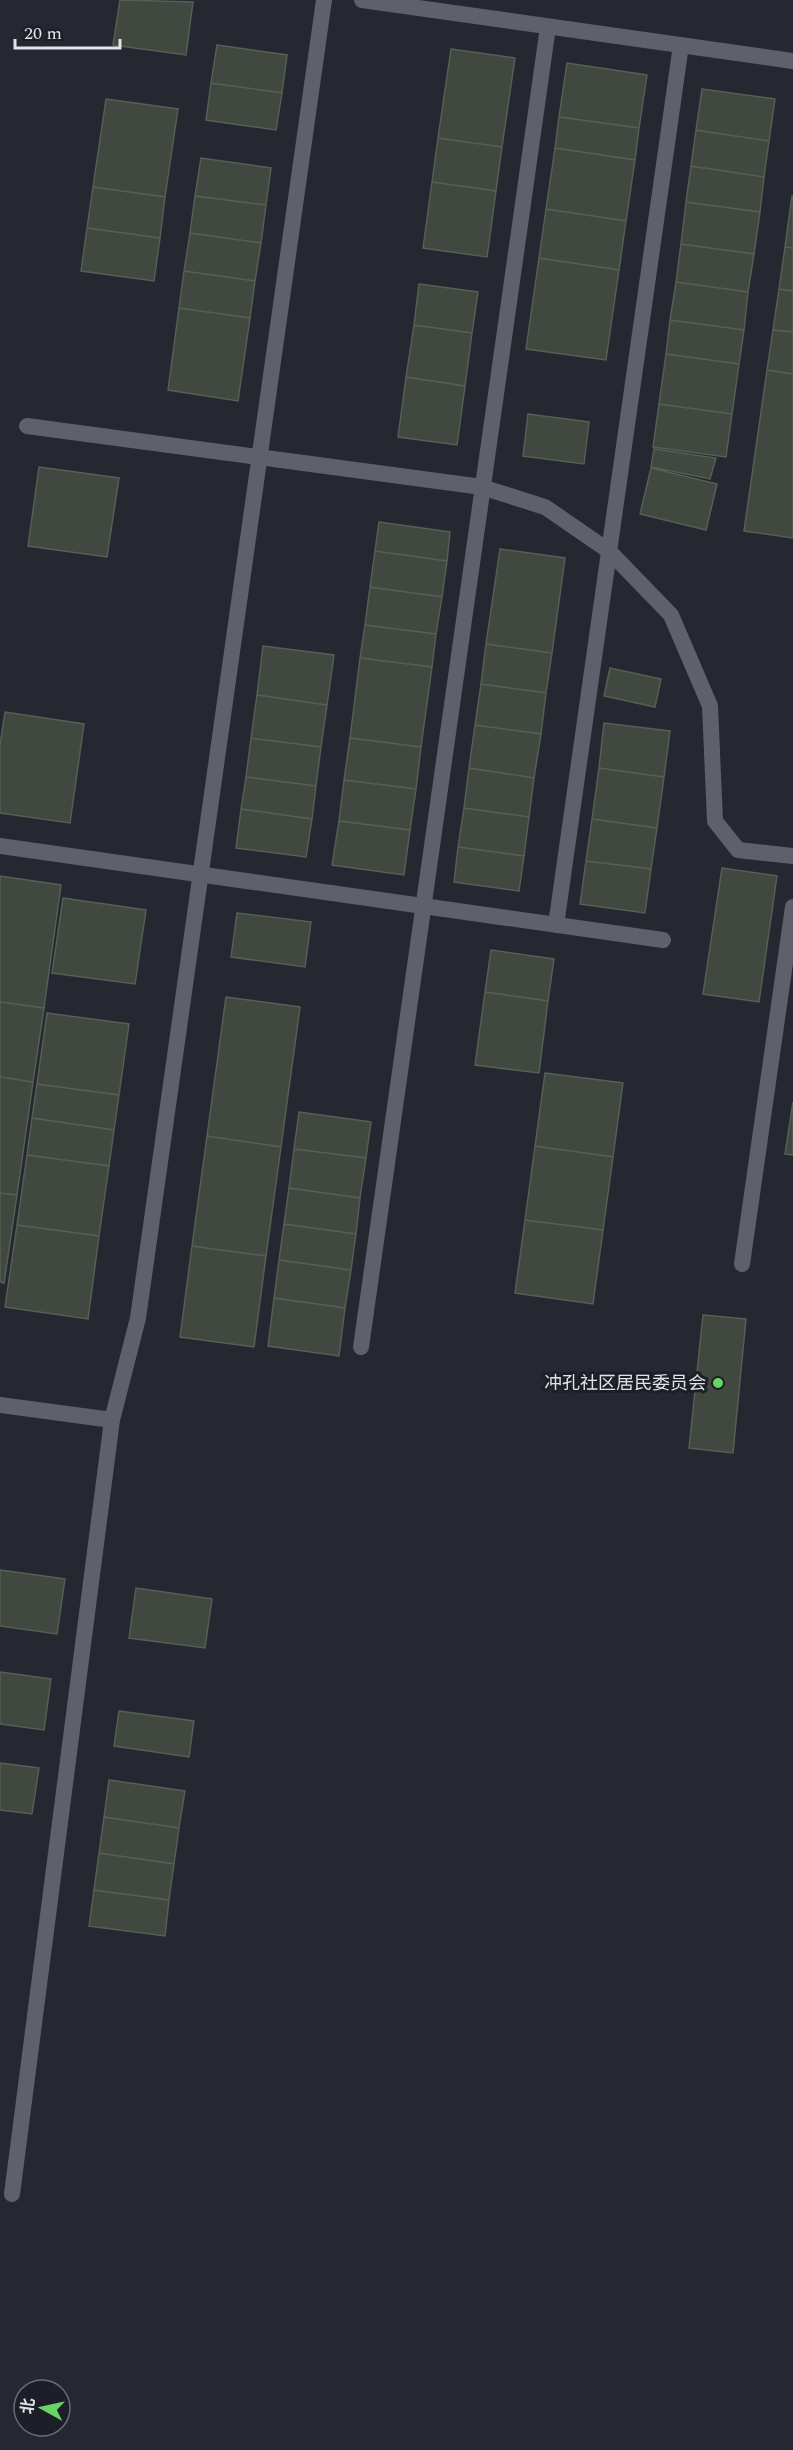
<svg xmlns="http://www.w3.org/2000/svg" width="793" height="2450" font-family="Spectral,'Noto Sans SC',serif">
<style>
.building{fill:#414840;stroke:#575e56;stroke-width:1.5}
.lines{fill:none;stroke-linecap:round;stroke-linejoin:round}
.service{stroke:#5e616c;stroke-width:16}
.poi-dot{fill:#68d465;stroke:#1c1f27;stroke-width:2}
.labels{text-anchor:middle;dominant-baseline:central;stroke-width:6;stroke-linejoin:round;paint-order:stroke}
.poi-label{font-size:18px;fill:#e1e3e9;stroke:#1c1f27;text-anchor:end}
</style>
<rect width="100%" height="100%" fill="#252831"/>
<path class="building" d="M120,0l73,2 -7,53 -73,-10z
M217,45l70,10 -5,38 -71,-10z
M451,49l64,9 -13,89 -64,-9z
M567,63l80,12 -8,53 -80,-11z
M211,83l71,10 -6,37 -70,-10z
M702,89l73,10 -6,42 -73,-11z
M106,99l72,10 -13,88 -72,-10z
M559,117l80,11 -4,32 -80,-12z
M696,130l73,11 -5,36 -73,-11z
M438,138l64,9 -6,44 -64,-9z
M555,148l80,12 -9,61 -80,-12z
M201,158l70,10 -5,37 -71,-9z
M691,166l73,11 -4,35 -74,-10z
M432,182l64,9 -9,66 -64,-9z
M93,187l72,10 -5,41 -73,-10z
M195,196l71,9 -5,38 -71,-10z
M792,196h1v52l-8,-1z
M686,202l74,10 -6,42 -73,-10z
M546,209l80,12 -7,49 -80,-12z
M87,228l73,10 -6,43 -73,-10z
M190,233l71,10 -6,38 -71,-10z
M681,244l73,10 -6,38 -72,-10z
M785,247l8,1v43l-14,-2z
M539,258l80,12 -13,90 -80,-11z
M184,271l71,10 -5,37 -71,-10z
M676,282l72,10 -4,38 -74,-10z
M419,284l59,8 -6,41 -58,-8z
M779,289l14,2v41l-20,-2z
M179,308l71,10 -12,83 -70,-11z
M670,320l74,10 -5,34 -73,-10z
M414,325l58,8 -7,53 -59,-9z
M773,330l20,2v42l-26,-4z
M666,354l73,10 -7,50 -73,-10z
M767,370l26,4v164l-49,-7z
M406,377l59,9 -8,59 -59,-8z
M659,404l73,10 -6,43 -73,-10z
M528,414l61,8 -5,42 -61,-8z
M654,449l62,9 -6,21 -59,-12z
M39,467l80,11 -12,79 -79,-11z
M651,468l66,16 -11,46 -66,-16z
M379,522l71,10 -3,29 -72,-10z
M500,549l65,9 -13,95 -66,-9z
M375,551l72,10 -5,36 -72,-10z
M370,587l72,10 -6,37 -71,-9z
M365,625l71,9 -4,33 -72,-9z
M486,644l66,9 -6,40 -65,-9z
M263,646l71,9 -7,50 -70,-10z
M360,658l72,9 -11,80 -71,-9z
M610,668l51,11 -6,28 -51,-11z
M481,684l65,9 -5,41 -66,-9z
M257,695l70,10 -6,42 -70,-9z
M5,712l79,12 -14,99 -70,-10v-68z
M604,723l66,8 -6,46 -65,-9z
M475,725l66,9 -7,44 -65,-10z
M251,738l70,9 -5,39 -70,-9z
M350,738l71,9 -5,42 -72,-9z
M469,768l65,10 -5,39 -65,-9z
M599,768l65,9 -7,51 -65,-9z
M246,777l70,9 -4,33 -71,-10z
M344,780l72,9 -6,41 -71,-9z
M464,808l65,9 -5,39 -66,-9z
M241,809l71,10 -6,38 -70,-9z
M592,819l65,9 -6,41 -65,-8z
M339,821l71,9 -6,45 -72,-10z
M458,847l66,9 -5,35 -65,-9z
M586,861l65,8 -6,44 -65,-9z
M722,868l55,8 -18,126 -56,-8z
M0,876l61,9 -17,123 -44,-6z
M63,898l83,12 -11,74 -83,-11z
M237,913l74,9 -6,45 -74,-10z
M491,950l63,9 -6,42 -63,-9z
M485,992l63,9 -9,72 -64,-8z
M226,997l74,10 -19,140 -74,-11z
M0,1002l44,6 -11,74 -33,-5z
M47,1013l82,11 -10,71 -82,-11z
M545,1073l78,10 -10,74 -78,-11z
M0,1077l33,5 -16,113 -17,-2z
M37,1084l82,11 -5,35 -82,-12z
M793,1102v53l-8,-1z
M299,1112l72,10 -5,36 -72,-9z
M32,1118l82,12 -5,36 -82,-11z
M207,1136l74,11 -15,109 -74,-10z
M535,1146l78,11 -10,73 -78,-10z
M294,1149l72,9 -6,40 -71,-10z
M27,1155l82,11 -10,70 -82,-11z
M289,1188l71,10 -4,36 -72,-10z
M0,1193l17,2 -13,88 -4,-1z
M525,1220l78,10 -10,74 -78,-11z
M284,1224l72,10 -5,36 -72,-10z
M17,1225l82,11 -11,83 -83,-12z
M192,1246l74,10 -12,91 -74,-10z
M279,1260l72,10 -6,38 -71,-10z
M274,1298l71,10 -6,48 -71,-10z
M703,1315l43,4 -13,134 -44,-5z
M0,1570l65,9 -8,55 -57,-8z
M136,1588l76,11 -7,49 -76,-10z
M0,1672l51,7 -7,51 -44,-6z
M119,1711l75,10 -5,36 -75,-11z
M0,1763l39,5 -7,46 -32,-4z
M109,1780l76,11 -6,37 -75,-11z
M104,1817l75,11 -5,36 -75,-11z
M99,1853l75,11 -5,36 -75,-10z
M94,1890l75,10 -4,36 -76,-10z"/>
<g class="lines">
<path class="service" d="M362,0l431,61
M27,426l455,61 63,20 64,44 62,64 39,91 5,115 23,29 55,6
M0,846l663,94
M556,925l125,-880
M742,1264l51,-357
M361,1347l187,-1320
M0,1405l112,15 -100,774
M112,1420l26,-102 186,-1318"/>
</g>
<circle class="poi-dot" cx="718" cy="1383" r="6"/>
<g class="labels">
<g class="poi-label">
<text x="706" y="1383">冲孔社区居民委员会</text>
</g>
</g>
<g transform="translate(42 2408) rotate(278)"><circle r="28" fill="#1c1f27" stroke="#6b6d75" stroke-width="1.5"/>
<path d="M0-4.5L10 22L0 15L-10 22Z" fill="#68d465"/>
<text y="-9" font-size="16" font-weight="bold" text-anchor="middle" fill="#e1e3e9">北</text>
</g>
<path d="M15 39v9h105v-9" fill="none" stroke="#e1e3e9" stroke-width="3"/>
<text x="24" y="39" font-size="18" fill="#e1e3e9" stroke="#1c1f27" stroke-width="4.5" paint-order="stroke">20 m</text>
</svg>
